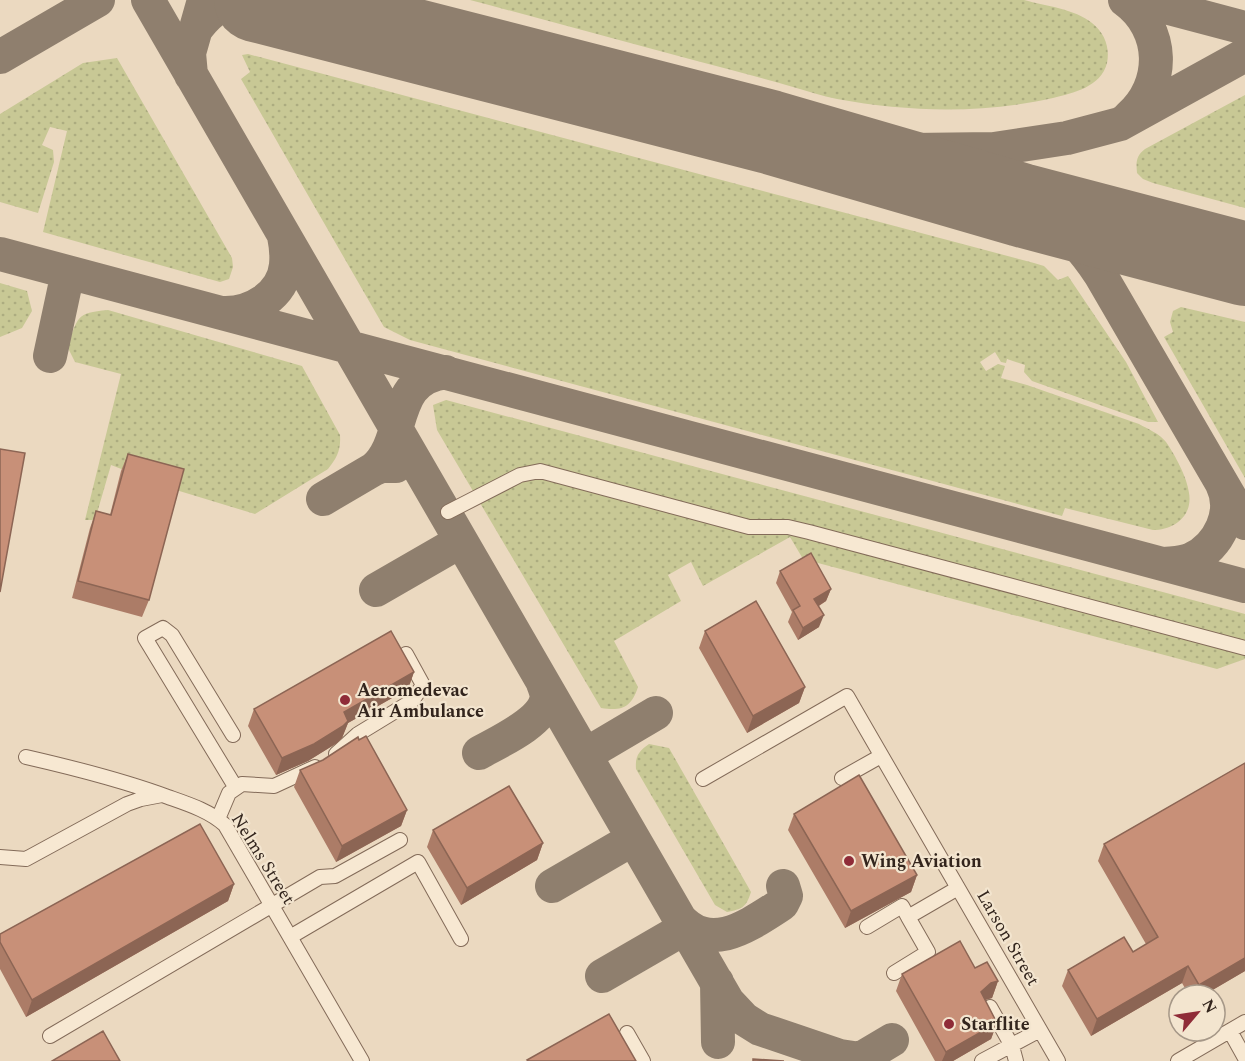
<svg xmlns="http://www.w3.org/2000/svg" width="1245" height="1061" font-family="Spectral,serif">
<style>
.green{fill:url(#green-dots)}
.lines{fill:none;stroke-linecap:round;stroke-linejoin:round}
.taxiway{stroke:#8f7f6e;stroke-width:34}
.runway{stroke:#8f7f6e;stroke-width:84}
.minor-casing{stroke:#836b59;stroke-width:16}
.minor{stroke:#f7e8d2;stroke-width:14}
.wall{fill:#ac7c67}
.shaded-wall{fill:#8c6554}
.building{fill:#c89078;stroke:#8c6554;stroke-width:1.5}
.poi-dot{fill:#8f2c38;stroke:#f3e5cf;stroke-width:2}
.labels{text-anchor:middle;dominant-baseline:central;stroke-width:4.5;stroke-linejoin:round;paint-order:stroke}
.poi-label{font-size:18px;font-weight:bold;fill:#33251d;stroke:#f3e5cf;text-anchor:start}
.street-label{font-size:18px;fill:#33251d;stroke:#f3e5cf}
</style>
<defs>
<pattern id="green-dots" width="8" height="8" patternUnits="userSpaceOnUse" patternTransform="scale(1.5)"><rect width="8" height="8" fill="#c8c895"/><path d="M2 2h.1M6 6h.1" fill="none" stroke="#acac80" stroke-width="1.8" stroke-linecap="round"/></pattern>
</defs>
<rect width="100%" height="100%" fill="#ebd9c0"/>
<path class="green" d="M470,0h554c22,6 51,9 68,23 13,10 18,25 15,40 -6,24 -34,30 -54,35 -71,16 -145,14 -216,1 -15,-3 -29,-8 -44,-12 -32,-9 -64,-18 -96,-26 -76,-20 -151,-41 -227,-61z
M248,54l786,209 10,3 14,14 10,-4 58,86 32,60h-10l-116,-41 -8,-9 1,-7 -18,-6 -1,4 -5,-1 -6,-10 -15,10 6,9 12,-7 7,2 -4,12 26,7 112,39c9,5 21,10 27,18 9,13 21,35 23,51 4,23 -15,37 -36,37l-88,-22 -3,8 -652,-176 -26,-13 -143,-248 9,-7 -8,-17z
M117,58l115,200 1,9 -4,12 -9,3 -177,-50 24,-101 -17,-4 -8,18 11,5 1,12 -16,51 -38,-11v-88l83,-51z
M1245,95v113l-92,-25 -10,-4 -6,-6c-1,-11 -1,-17 8,-24z
M0,283l27,8 5,20 -10,17 -22,9z
M1181,307l64,15v156l-81,-141 9,-5 -3,-10 3,-11z
M108,310l194,56 38,69c1,15 -3,23 -12,34l-73,45 -79,-24 -65,-25 -16,55h-10l36,-146 -46,-12 -8,-16c12,-29 8,-33 41,-36z
M446,400l799,214v45l-28,10 -414,-110 -13,-22 -87,49 -12,-24 -23,13 13,26 -67,40 24,46c-7,21 -16,24 -37,21l-164,-278 -4,-25z
M649,744l20,4 82,144c-5,16 -9,17 -24,20l-12,-7 -79,-136c-1,-13 3,-18 13,-25z"/>
<g class="lines">
<path class="taxiway" d="M148,0l580,1002 16,17 16,10 80,27 20,3 32,-19
M251,0l34,8
M1125,0c40,29 41,85 4,117
M1139,0l106,28
M194,32c12,-17 24,-28 45,-32
M0,57l98,-57
M191,75l-2,-22 15,-53
M770,132l141,18 83,-1 73,-11 53,-14 125,-69
M1021,205c39,19 55,33 79,69l145,249
M0,254l1245,332
M223,313c28,1 60,-17 63,-48 1,-10 0,-19 -2,-29
M50,356l18,-84
M374,469c34,-29 14,-90 72,-97
M323,499l51,-30 7,-3h15
M1165,564c9,-1 19,-1 27,-5 27,-13 44,-47 30,-75
M376,590l85,-49
M479,753c19,-11 61,-29 67,-52 2,-6 -1,-12 -3,-18
M585,755l71,-42
M552,886l81,-47
M679,918c32,36 70,7 103,-14l4,-8 -3,-10
M602,976l83,-48
M717,982l1,60"/>
<path class="runway" d="M256,0l514,132 251,73 224,59"/>
<g class="minor-casing">
<path id="minor" d="M448,512l72,-37 20,-4 209,56h39l21,5 436,116
M233,735l-61,-100 -9,-7 -18,10 91,150
M336,754l22,-20 54,-33 11,-16 -17,-31
M26,757c48,11 96,23 142,40 20,7 42,14 57,28l137,236
M842,778l39,-22
M703,779l144,-83 211,365
M218,819l11,-26 13,-9 32,2 41,-19
M0,857l26,2 101,-55 14,-5 21,-4
M867,927l35,-21 6,11 50,-29
M290,937l128,-75 43,77
M894,973l34,-21 -20,-35
M990,1007l22,39 4,15
M1230,1031l15,27
M627,1033l16,28
M50,1036l270,-159 15,-1 65,-36
M982,1061l58,-31
M1178,1061l67,-39"/>
</g>
<use href="#minor" class="minor"/>
</g>
<path class="wall" d="M128,454l21,146 -7,17 -70,-19 18,-70 6,-17 14,4 11,-44z
M780,571l51,18 -5,12 -7,5v21l-21,13 -10,-18 4,-10 -16,-29z
M705,631l100,56 -6,16 -52,30 -48,-85z
M414,672l-6,17 -60,34 -6,15 -5,5 -29,18 -32,14 -28,-49 6,-17z
M1245,763v208l-41,24h-15l-7,-12 -91,53 -29,-50 6,-16 65,-18 13,-8 -48,-83 6,-17z
M300,770l107,40 -6,16 -65,36 -42,-75z
M794,814l123,61 -6,17 -66,36 -57,-98z
M433,830l110,13 -6,17 -76,45 -34,-58z
M234,884l-6,17 -202,116 -26,-48v-35z
M902,974l96,7 -6,17 -7,2 12,23 -6,16 -38,22h-18l-39,-70z"/>
<path class="shaded-wall" d="M831,589l-5,12 -16,10 4,-12z
M824,615l-5,12 -21,13 5,-12z
M414,672l-6,17 -60,34 -6,15 -5,5 -29,18 -32,14 6,-17 62,-46z
M805,687l-6,16 -52,30 6,-17z
M407,810l-6,16 -65,36 6,-16z
M543,843l-6,17 -76,45 6,-17z
M917,875l-6,17 -66,36 6,-17z
M234,884l-6,17 -202,116 6,-17z
M1245,958v13l-41,24h-9l4,-10z
M1188,966l-6,17 -91,53 6,-17z
M998,981l-6,17 -7,2 -4,-8 10,-9z
M997,1023l-6,16 -38,22h-11l4,-9z"/>
<path class="building" d="M0,449l25,4 -25,139z
M128,454l56,15 -35,131 -71,-19 18,-70 15,4z
M811,553l20,36 -17,10 10,16 -21,13 -10,-18 7,-4 -20,-35z
M756,601l49,86 -52,29 -48,-85z
M391,631l23,41 -70,40 4,9 -5,5 -29,18 -32,14 -28,-49z
M366,736l41,74 -65,36 -42,-76 23,-10 35,-23 1,3z
M1245,763v195l-46,27 -11,-19 -91,53 -29,-49 56,-33 9,15 25,-15 -54,-93z
M859,775l58,100 -66,36 -57,-97z
M509,786l34,57 -76,45 -34,-58z
M200,824l34,60 -202,116 -32,-58v-8z
M960,941l15,27 12,-6 11,19 -7,2 -10,9 16,31 -51,29 -44,-78z
M609,1014l27,47h-108l-1,-1z
M103,1031l17,30h-68z
M753,1059l31,2h-31z"/>
<g class="poi-dot">
<circle cx="345" cy="700" r="6"/>
<circle cx="849" cy="861" r="6"/>
<circle cx="949" cy="1024" r="6"/>
</g>
<g class="labels">
<g class="poi-label">
<text x="357" y="690">Aeromedevac<tspan x="357" dy="21">Air Ambulance</tspan></text>
<text x="861" y="861">Wing Aviation</text>
<text x="961" y="1024">Starflite</text>
</g>
<g class="street-label">
<text transform="translate(263 859) rotate(58)">Nelms Street</text>
<text transform="translate(1008 938) rotate(60)">Larson Street</text>
</g>
</g>
<g transform="translate(1197 1013) rotate(61)"><circle r="28" fill="#f3e5cf" stroke="#a69888" stroke-width="1.5"/>
<path d="M0-4.5L10 22L0 15L-10 22Z" fill="#8f2c38"/>
<text y="-9" font-size="16" font-weight="bold" text-anchor="middle" fill="#33251d">N</text>
</g>
</svg>
